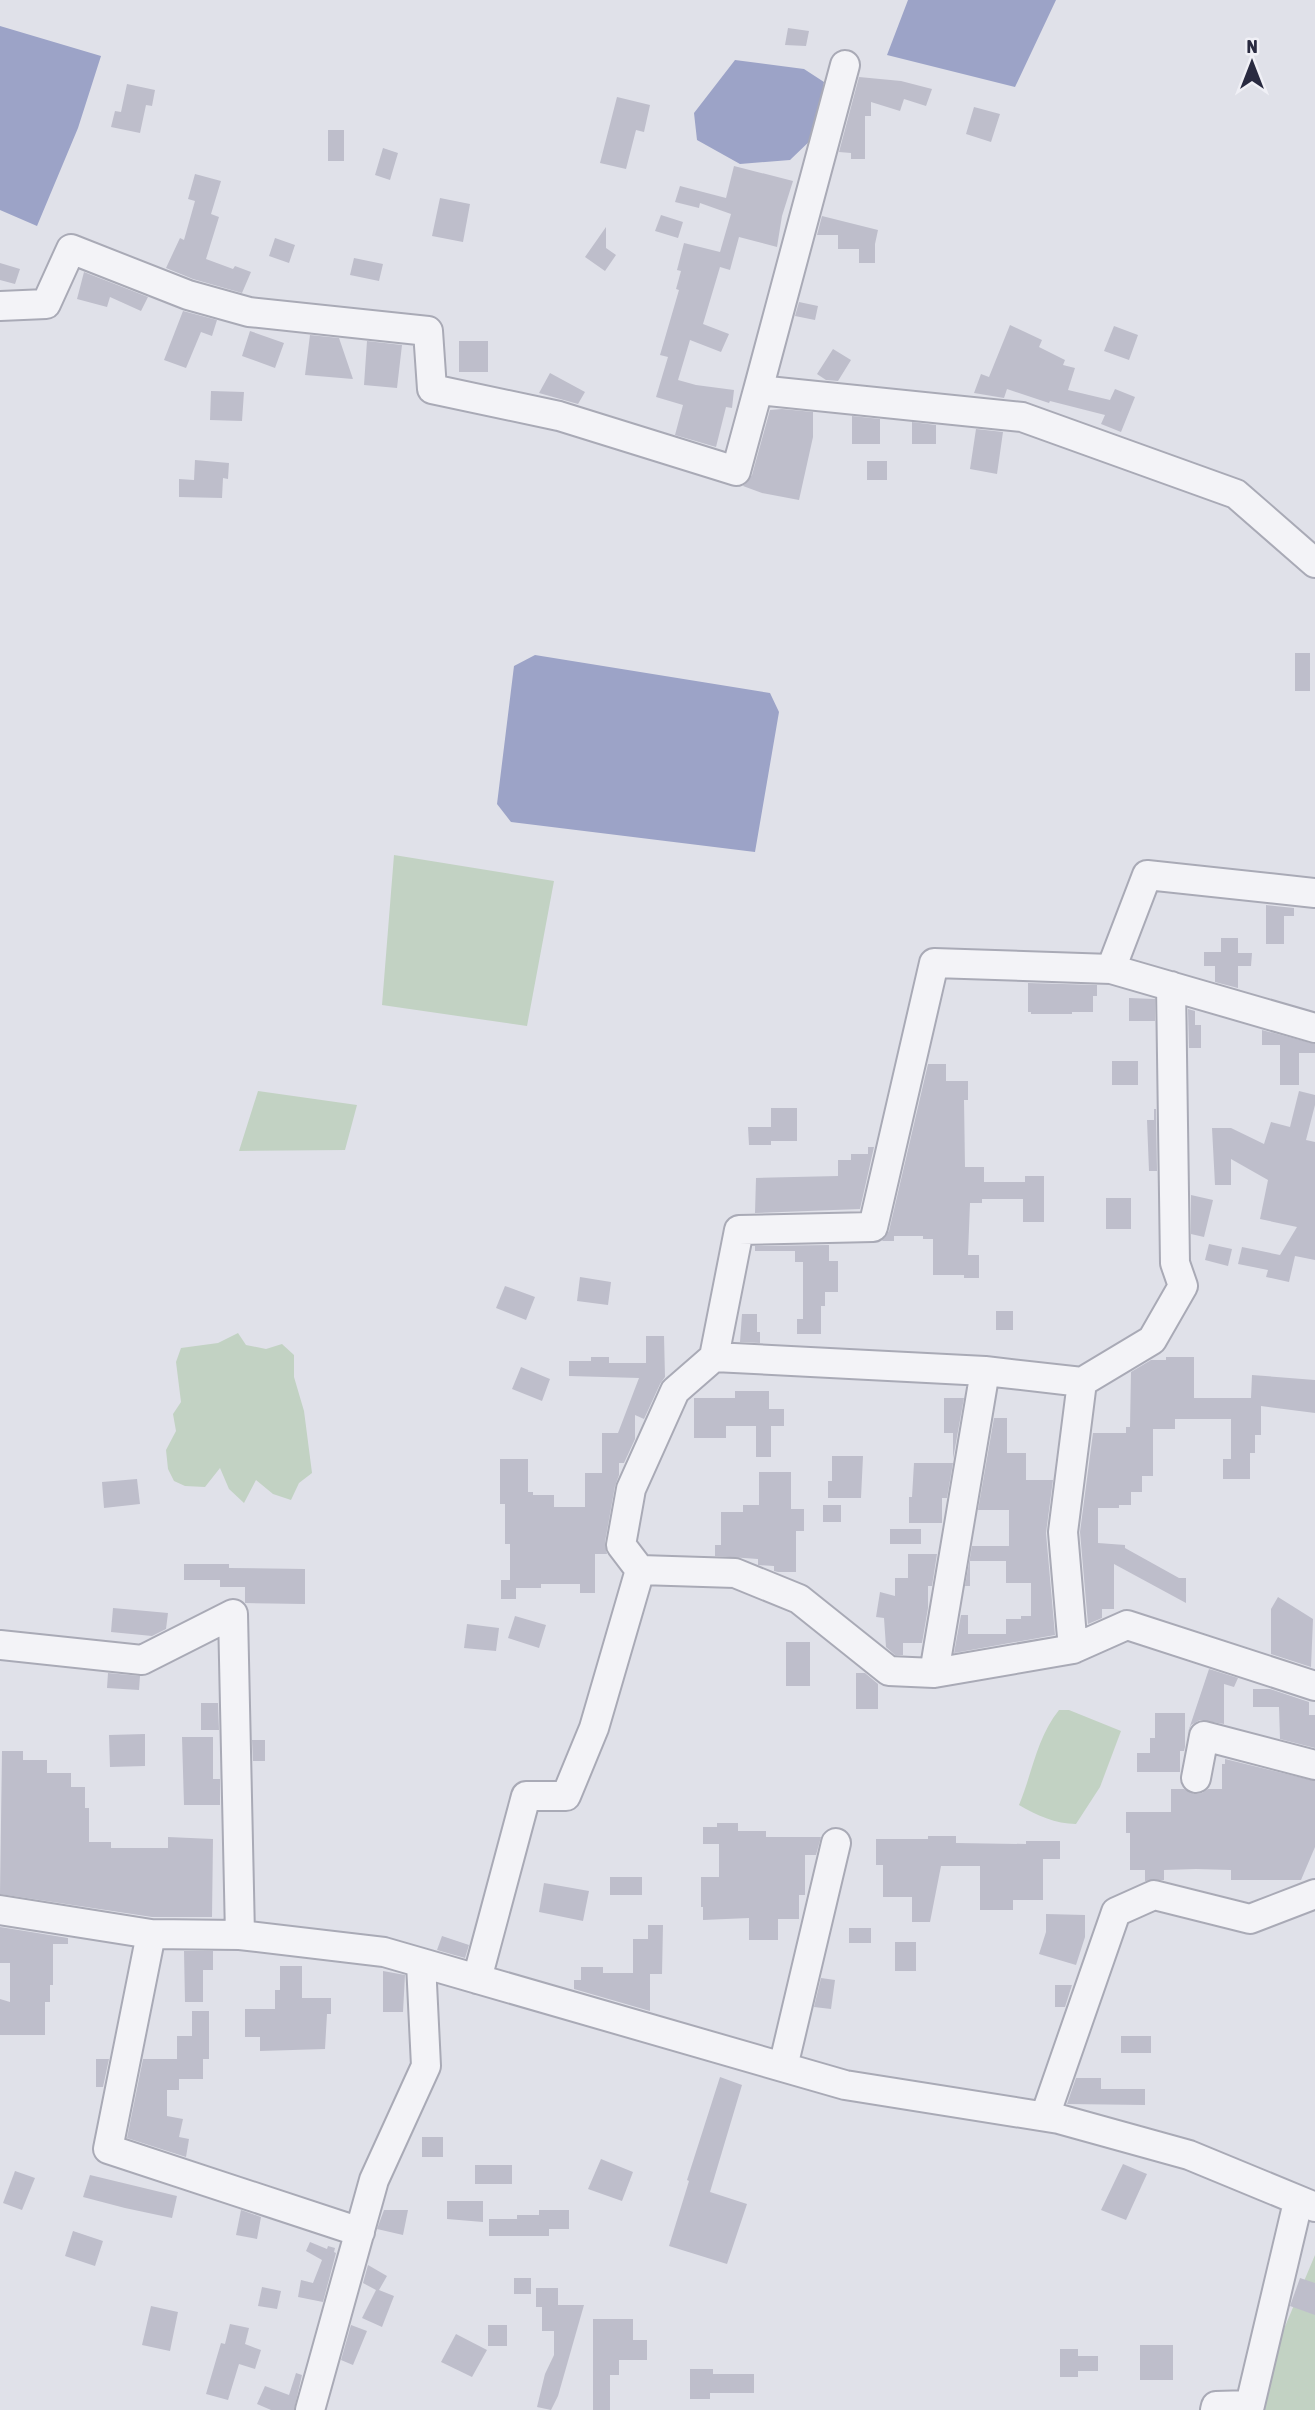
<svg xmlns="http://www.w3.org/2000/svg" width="1315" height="2410" font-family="'Asap Condensed',sans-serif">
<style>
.green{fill:#c2d2c3}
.water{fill:#9ca3c7}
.building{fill:#bebecb}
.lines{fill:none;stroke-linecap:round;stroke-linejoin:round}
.minor-casing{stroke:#a9aab6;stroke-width:32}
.minor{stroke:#f3f3f7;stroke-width:28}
</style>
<rect width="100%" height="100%" fill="#e0e1e9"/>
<path class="green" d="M394,855l160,26 -27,145 -145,-21z
M258,1091l99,14 -12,45 -106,1z
M238,1333l8,12 20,4 16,-5 12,11v22l10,34 8,62 -13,10 -8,17 -18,-6 -17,-14 -12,23 -15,-14 -9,-21 -15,19 -20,-1 -11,-5 -6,-12 -2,-19 10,-19 -3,-17 8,-12 -5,-40 5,-14 37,-5z
M1059,1710h10l52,21 -21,56 -24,37c-20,0 -40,-9 -57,-19 13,-31 18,-68 40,-95z
M1315,2255v155h-65z"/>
<path class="water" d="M908,0h148l-41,87 -128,-32z
M0,26l101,30 -23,72 -41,98 -37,-16z
M735,60l69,9 20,13 -9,54 -25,24 -50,4 -43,-24 -3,-27z
M535,655l235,38 9,19 -24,140 -244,-30 -14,-18 17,-138z"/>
<path class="building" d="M788,28l21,3 -3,15 -21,-1z
M859,77l42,4 31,8 -6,17 -22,-7 -4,12 -29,-9v14h-6v43h-14v-6l-12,-1z
M127,84l28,6 -3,16 -6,-1 -6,28 -29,-6 4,-16 6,1z
M617,97l33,8 -6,27 -8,-2 -10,39 -26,-6z
M974,107l26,7 -9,28 -25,-8z
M328,130h16v31h-16z
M383,148l15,5 -8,27 -15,-5z
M734,166l59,15 -11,35 -5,31 -38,-10 -9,33 -10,-3 -17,57 26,10 -8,18 -31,-12 -12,40 18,5 38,5 -2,18 -6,-1 -10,40 -41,-12 8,-30 -27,-8 12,-40 -8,-2 19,-65 -3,-1 5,-18 -4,-1 7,-27 36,9 11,-38 -31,-11 -1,5 -24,-6 5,-16 46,12z
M195,174l26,7 -10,33 8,3 -13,42 27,10 2,-3 16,6 -9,21 -49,-14 -27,-11 14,-30 4,2 11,-39 -7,-2z
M440,198l30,6 -7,38 -31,-6z
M661,215l22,7 -5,16 -23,-7z
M822,216l56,14 -3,14v19h-16v-14h-21v-14h-21z
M606,227v21l10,7 -11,16 -20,-14z
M275,238l20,7 -6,18 -20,-7z
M354,258l29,6 -4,17 -29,-6z
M0,263l20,6 -5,15 -15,-4z
M84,272l64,25 -7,14 -31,-14 -3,10 -30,-8z
M799,302l19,4 -3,14 -20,-4z
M183,311l34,9 -5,16 -11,-4 -15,36 -22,-8z
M1010,325l32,15 -3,7 26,13 -2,5 12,3 -7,22 42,10 5,-11 20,8 -14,35 -20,-8 4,-9 -55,-14 -1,2 -42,-14 -3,9 -30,-5 7,-19 8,3z
M1114,326l24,9 -9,25 -25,-9z
M250,331l34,12 -9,25 -33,-12z
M310,335l29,3 14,41 -48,-4z
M367,341l35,4 -5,43 -33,-3z
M459,341h29v31h-29z
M833,349l18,11 -13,21 -12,-1 -9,-6z
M550,373l35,19 -7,12 -39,-11z
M211,391l33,1 -2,29 -32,-1z
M782,409l31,3v25l-14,63 -37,-7 -19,-7 9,-11 18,-65z
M852,416l28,3v25h-28z
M912,422l24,3v19h-24z
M976,429l27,3 -6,42 -27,-5z
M195,460l34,3 -1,16 -5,-1 -1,20 -43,-1v-18l15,1z
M867,461h20v19h-20z
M1295,653h15v38h-15z
M1266,905l28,3v8h-10v28h-18z
M1221,938h17v15h14l-1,13h-13v22l-23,-6v-16h-11v-14h17z
M1028,983l69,2v11h-4v16h-21v2h-41v-2h-3z
M1129,998l26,1v22h-26z
M1188,1009l7,2v14h6v23h-12z
M1262,1030l53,14v9h-16v32h-19v-40h-18z
M1112,1061h26v24h-26z
M928,1064h18v17h22v19h-4l1,67h19v15h41v-6h19v46h-21v-23h-41v4h-12l-2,52h11v23h-15v-3h-31v-36h-10v-3h-29v5h-12l7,-10z
M1299,1091l16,4v10l-9,35 9,2v118l-20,-4 -6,26 -23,-5 2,-7 -30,-6 4,-17 38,8 17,-28 -37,-8 8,-39 -37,-21v26h-16l-3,-57h19l33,16 7,-22 19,5z
M771,1108h26v33h-26v4h-22l-1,-18h23z
M1154,1109h2l1,62h-8l-2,-51h7z
M868,1147h6l-14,62 -105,4 1,-35 82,-2v-16h13v-6h17z
M1191,1195l22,5 -9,37 -13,-3z
M1106,1198h25v31h-25z
M1209,1244l23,5 -4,17 -23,-6z
M829,1245v16h9v31h-13v14h-4v28h-24v-15h6v-57h-8v-11h-40v-5z
M580,1277l31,5 -3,23 -31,-4z
M505,1286l30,11 -9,23 -30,-12z
M996,1311h17v19h-17z
M742,1314h15v18h3v11l-20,-1z
M646,1336h18l1,41 -5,7 -16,35 -9,-4v24l-11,24h-5v12l-4,11 -10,56 2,12h-12v39h-15v-9h-39v4h-25v11h-15v-19h9v-36h-5v-40h-5v-45h28v33h5v3h21v12h31v-34h17v-40h16l21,-55 -70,-2v-15h22v-4h18v6h37z
M1166,1357h28v41h57l1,-23 63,5v33l-54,-7v29h-6v18h-5v26h-27v-20h8v-40h-56v10h-22v47h-11v16h-11v13h-12v3h-21v35l27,2v3l54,30h7v25l-72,-39v45h-12v9l-14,6 -8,-92 13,-99h33v-6h4l1,-55 20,-12h15z
M521,1367l29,12 -8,22 -30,-12z
M735,1391h34v18h15v17h-13v31h-15v-31h-30v12h-32v-40h41z
M944,1398h20l-11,61v-26h-9z
M994,1418h13v35h19v27h27l-7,53 9,102 -101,18 7,-38h7v19h38v-15h15v-3h10v-33h-25v-22h-36v25h-5l7,-40h37v-36h-31z
M832,1456h31l-2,42h-33v-17h4z
M914,1463h39l-6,35h-5v25h-33v-26h3z
M759,1472h32v37h13v22h-8v41h-18l-4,-1v-5l-16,-1v-6l-43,-3v-11h6v-33h22v-7h16z
M137,1479l3,25 -36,4 -2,-26z
M823,1505h18v17h-18z
M890,1529h31v15h-31z
M908,1554h29l-5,32h-4v22l-6,35h-19v12h-8l-9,-8 -2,-29 -8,-1 4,-25 15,4v-18h13z
M184,1564h45v4l76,1v35l-60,-1v-16h-25v-7h-36z
M1278,1597l35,22 -2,48 -40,-13v-45z
M113,1608l55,5 -2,16 -14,7 -41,-4z
M515,1616l31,9 -7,23 -31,-10z
M467,1624l32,4 -3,23 -32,-3z
M786,1642h24v44h-24z
M1209,1669l29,9 -4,9 -10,-3v40l-24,-4 -9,5 -4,10z
M108,1673l32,3 -1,14 -32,-2z
M856,1673h9l13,11v25h-22z
M1253,1689h17l39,13v13h6v33l-35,-9 -1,-32h-26z
M201,1703h17l1,27h-18z
M1155,1713h30v34l-1,4h-4v21h-43v-19h13v-15h5z
M145,1734v32l-35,1 -1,-32z
M182,1737h31v42h7v26h-36z
M252,1740h13v21h-12z
M2,1751h21v9h24v13h24v14h14v21h4v34h22v6h57v-11l45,2 -1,78h-60l-152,-23z
M1225,1759l90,22v66l-14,33h-70v-10l-35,-1 -32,1v10l-19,1v-11h-15v-37h-4v-21h45v-23h13l10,5 8,-1 6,-4h14v-25h3z
M717,1823h21v8h28v6h55l-5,18h-11v40h-6v24h-21v21h-29v-22l-46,2v-13h-2v-30h18v-33h-16v-17h14z
M928,1836h28v7l70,1v-3h34v18h-17v41h-30v10h-33v-44h-39l-11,56h-18v-25h-29v-32h-7v-26h52z
M610,1877h32v18h-32z
M544,1883l45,8 -6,30 -44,-9z
M1046,1914l39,1v22l-9,28 -37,-11 7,-22z
M648,1925h15l-1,49h-12v37l-76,-22v-9h7v-13h22v6h30v-34h15z
M0,1927l68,11v6h-15v41h-3v17h-5v33h-45v-36l10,3v-39h-10z
M849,1928h22v15h-22z
M442,1936l27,9 -4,13 -28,-8z
M895,1942h21v29h-21z
M184,1951h29v19h-10v32h-18z
M280,1966h22v32h29v16h-4l-2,35 -65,2v-14h-15v-28h30v-19h5z
M383,1971l22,4 -2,37h-20z
M821,1978l14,2 -4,29 -17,-2z
M1055,1985h17l-7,22h-10z
M192,2011h17v48h-6v20h-24v11h-12v26l16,3 -4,18 10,2 -3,18 -59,-19 16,-79h34v-23h15z
M1121,2036h30v17h-30z
M96,2059h13l-6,28h-7z
M720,2077l22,8 -32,107 37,12 -20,60 -58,-18 20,-65 -2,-1z
M1076,2078h25v11h44v16l-78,-1z
M422,2137h21v20h-21z
M601,2159l32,13 -11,29 -34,-12z
M1123,2164l24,10 -21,46 -25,-10z
M475,2165h37v19h-37z
M15,2171l20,7 -13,32 -19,-7z
M90,2175l87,21 -5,22 -47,-10 -42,-11z
M447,2201h36v21l-36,-3z
M241,2210l20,7 -4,22 -21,-4z
M384,2210h24l-5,25 -26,-6z
M539,2210h30v19h-20v7h-60v-17h28v-4h22z
M73,2231l30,10 -8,25 -30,-10z
M310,2242l17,7 1,-3 7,2 -1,4 2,1 -13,49 -25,-5 3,-17 12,3 9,-23 -16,-9z
M368,2265l19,11 -8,14 15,6 -12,31 -20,-9 14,-28 -13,-7z
M514,2278h17v16h-17z
M1300,2278l15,5v32l-25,-9z
M262,2287l19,4 -4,18 -19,-3z
M536,2288h22v17h26l-26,91 -7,14 -14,-3 8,-33 9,-19v-24h-12v-24h-6z
M151,2306l27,6 -8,39 -28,-6z
M593,2319h40v21h14v20h-28v15h-9v35h-17z
M230,2324l19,4 -4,16 16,6 -6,19 -16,-5 -11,36 -22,-6 15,-51 4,1z
M351,2325l16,6 -14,34 -12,-5z
M488,2325h19v21h-19z
M456,2334l31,16 -15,27 -31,-15z
M1140,2345h33v35h-33z
M1060,2349h18v7h20v15h-20v6h-18z
M690,2369h23v5h41v19h-44v6h-20z
M296,2373l6,2 -8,35h-23l-14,-6 8,-18 24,9z"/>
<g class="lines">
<g class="minor-casing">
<path id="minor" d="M0,306l46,-2 25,-55 117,46 61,17 179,19 4,58 127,27 177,55 22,-81 264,27 214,77 79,69
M758,390l87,-325
M1111,969l204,59
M714,1357l271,14 97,11 -19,150 10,117
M1082,1382l70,-42 31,-54 -8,-23 -4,-277
M640,1570l95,3 64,26 90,72 45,2 139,-24 54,-24 188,61
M0,1645l142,15 91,-46 7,321
M934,1673l51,-302
M1196,1778l8,-42 111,29
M0,1910l151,24 89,1 144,17 461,133 214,34 130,36 126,52
M151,1934l-43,215 252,83
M477,1979l49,-183h40l28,-68 46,-158 -19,-25 10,-56 44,-98 39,-34 25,-127 134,-3 61,-264 177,6 36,-94 168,18
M783,2067l53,-224
M1045,2116l71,-204 38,-17 96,24 65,-25
M310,2410l64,-230 52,-114 -5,-103
M1215,2410l1,-4 34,-1 48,-203"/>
</g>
<use href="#minor" class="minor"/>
</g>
<g transform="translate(1252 63)" stroke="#f0f0f6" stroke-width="5" paint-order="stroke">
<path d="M0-5L12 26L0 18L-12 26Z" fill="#292a40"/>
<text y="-10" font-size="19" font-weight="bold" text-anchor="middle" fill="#292a40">N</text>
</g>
</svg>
